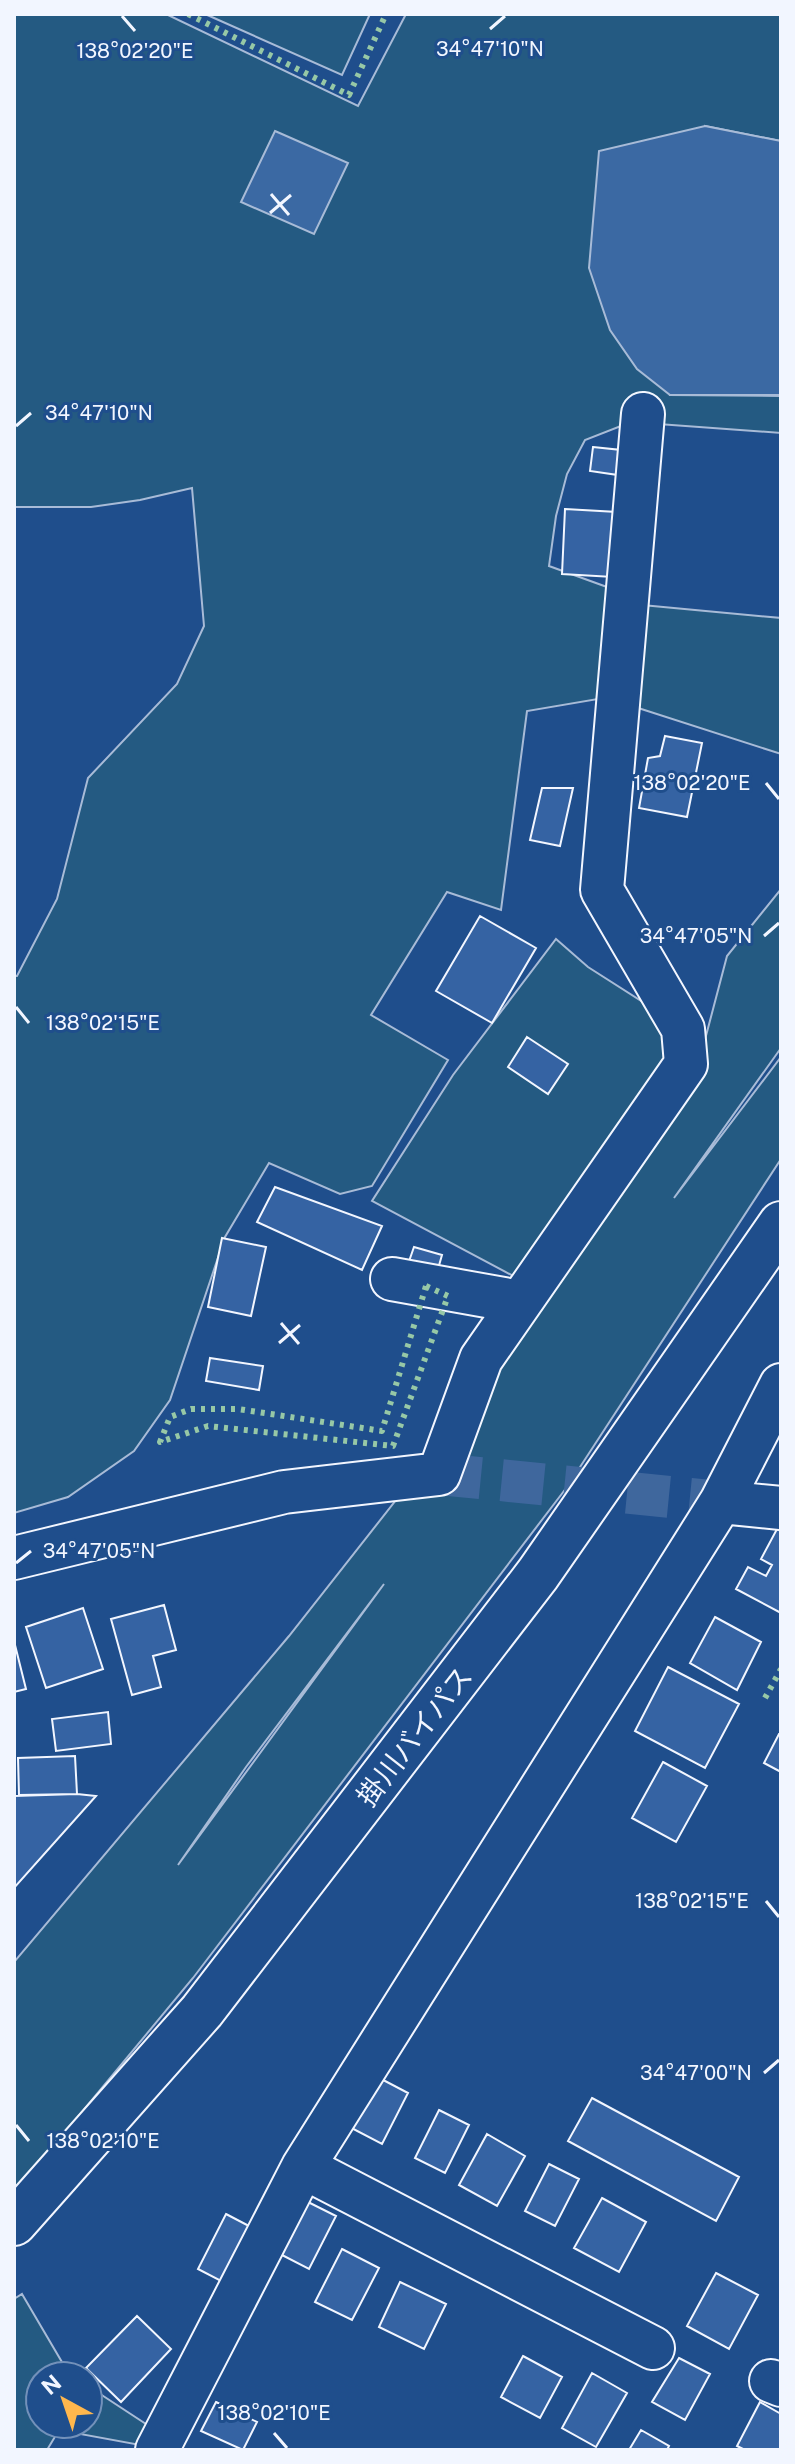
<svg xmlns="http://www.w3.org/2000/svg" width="795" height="2464" font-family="'Public Sans','Noto Sans JP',sans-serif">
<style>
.green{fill:#245a82;stroke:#a8bbd7;stroke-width:2;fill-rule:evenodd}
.water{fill:#3b69a3;stroke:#a8bbd7;stroke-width:2}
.building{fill:#3563a3;stroke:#f2f6ff;stroke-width:2}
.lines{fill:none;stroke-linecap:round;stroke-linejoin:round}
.minor-tunnel{stroke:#3f679d;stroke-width:42;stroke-dasharray:42 21;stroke-linecap:butt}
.minor-casing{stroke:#f2f6ff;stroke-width:46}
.highway-casing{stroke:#f2f6ff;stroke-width:48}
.minor{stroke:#1f4e8c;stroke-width:42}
.highway{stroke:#1f4e8c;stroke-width:44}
.hedge{stroke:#97c8a6;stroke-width:6;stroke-dasharray:4 6;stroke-linecap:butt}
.ticks{fill:none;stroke:#f2f6ff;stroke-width:3}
.labels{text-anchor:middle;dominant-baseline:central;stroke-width:6;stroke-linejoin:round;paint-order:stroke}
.street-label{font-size:28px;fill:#f2f6ff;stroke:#1f4e8c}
.ticks-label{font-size:20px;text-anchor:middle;fill:#f2f6ff;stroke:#1f4e8c;stroke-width:6;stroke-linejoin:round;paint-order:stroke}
</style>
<rect width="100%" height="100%" fill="#1f4e8c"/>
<path class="green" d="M14,14h152l192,92 48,-92h375v127l-76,-15 -35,269 111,1v37l-150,-11 -46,18 -18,34 -11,42 -7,50 58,21 -3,111 -77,13 -26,199 -54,-18 -76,123 77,45 -76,126 -32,8 -71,-31 -44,74 -55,163 -36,51 -66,46 -54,16v-537h3l40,-77 31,-121 89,-94 27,-58 -12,-138 -52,12 -49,7h-77z
M205,14h165l-28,61z
M642,605l139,13v136l-149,-48z
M781,889v159l-107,150 107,-141v102l-214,328 -374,491 -179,216v-232l275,-326 122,-155 48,2 9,-11 -23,-1 36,-74 216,-327 30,-114zM384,1584l-206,281 68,-98z
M556,939l32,28 83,53 -7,55 -147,203 -145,-77 81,-126z
M22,2294l47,80 3,2h-32v48h48v-38l64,42 -12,17 -81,-15 -12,20h-33v-151z"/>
<path class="water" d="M705,126l76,15v254h-111l-33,-26 -27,-39 -21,-62 10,-117z
M275,131l73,32 -34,71 -73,-32z"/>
<path class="building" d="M593,447l28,3 -3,25 -28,-4z
M565,509l52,3 -4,65 -51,-3z
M665,736l37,7 -15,74 -48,-9 9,-50 12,-2z
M542,788h31l-13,58 -30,-6z
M480,916l56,32 -44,75 -56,-32z
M527,1037l41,27 -20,30 -40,-27z
M275,1187l107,39 -20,44 -105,-48z
M222,1238l44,9 -15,69 -43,-9z
M414,1247l28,8 -6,21 -29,-9z
M210,1358l53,8 -4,24 -53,-9z
M777,1529l4,2v82l-45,-24 12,-22 18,9 6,-11 -11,-6z
M164,1605l12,45 -23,6 8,31 -29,8 -21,-76z
M83,1608l20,61 -57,19 -20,-61z
M715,1617l46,25 -24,48 -47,-27z
M15,1645l11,44 -12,3v-46z
M668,1667l71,37 -34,64 -70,-37z
M108,1712l3,32 -55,7 -4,-32z
M779,1734h2v38l-17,-9z
M75,1756l2,38 -58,1 -1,-37z
M663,1762l44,24 -31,56 -44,-24z
M77,1794l19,2 -82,92v-92z
M366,2071l42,22 -26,51 -42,-22z
M592,2098l147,79 -23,44 -148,-80z
M439,2110l30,15 -24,48 -30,-15z
M487,2134l38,22 -28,50 -38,-21z
M549,2164l30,15 -24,47 -30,-15z
M602,2198l44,24 -27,50 -45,-24z
M306,2201l30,15 -27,53 -29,-15z
M226,2214l23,12 -28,55 -23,-12z
M342,2249l37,19 -27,52 -37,-18z
M716,2273l42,22 -29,54 -42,-23z
M400,2282l46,22 -22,45 -45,-22z
M137,2316l34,33 -50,53 -35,-34z
M523,2356l39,21 -22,41 -39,-21z
M679,2358l31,16 -25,46 -33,-18z
M592,2373l35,20 -31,54 -34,-19z
M216,2402l41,20 -14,28 -42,-19z
M760,2402l21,12v36h-36l-8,-4z
M641,2430l28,16 -2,4h-38z"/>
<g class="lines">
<path class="minor-tunnel" d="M439,1474l282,28"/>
<g class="minor-casing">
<path id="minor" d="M392,1279l128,23
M721,1502l60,6
M14,1558l270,-66 155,-18 42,-115 205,-295 -3,-35 -81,-139 41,-476
M303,2167l350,181
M771,2381l10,4
M157,2450l146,-283 418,-665 60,-117"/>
</g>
<g class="highway-casing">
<path id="highway" d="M14,2223l188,-212 336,-437 243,-350"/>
</g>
<use href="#minor" class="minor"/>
<use href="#highway" class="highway"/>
<path class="hedge" d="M188,14l161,81 37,-81
M426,1286l22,10 -55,150 -185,-20 -48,16 10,-25 21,-8h47l144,22z
M765,1698l16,-29"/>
</g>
<path class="ticks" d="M122,16l13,15M490,29l15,-13M271,194l18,21M270,213l21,-18M16,426l15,-13M766,783l13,16M764,936l15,-13M16,1007l13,16M281,1323l18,21M279,1343l21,-18M16,1563l15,-12M766,1901l13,16M764,2073l15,-13M16,2125l13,16M274,2433l13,15"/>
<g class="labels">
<g class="street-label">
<text transform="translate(414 1736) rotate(-52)">掛川バイパス</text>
</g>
</g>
<g class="ticks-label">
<text x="490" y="56">34°47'10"N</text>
<text x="135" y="58">138°02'20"E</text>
<text x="99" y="420">34°47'10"N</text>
<text x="692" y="790">138°02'20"E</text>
<text x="696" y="943">34°47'05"N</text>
<text x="103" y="1030">138°02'15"E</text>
<text x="99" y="1558">34°47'05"N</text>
<text x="692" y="1908">138°02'15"E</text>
<text x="696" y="2080">34°47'00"N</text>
<text x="103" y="2148">138°02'10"E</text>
<text x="274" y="2420">138°02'10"E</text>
</g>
<rect width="795" height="2464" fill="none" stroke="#f2f6ff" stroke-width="32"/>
<g transform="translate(64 2400) rotate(320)"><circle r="38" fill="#1f4e8c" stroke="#7391ba" stroke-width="2"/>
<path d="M0-6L14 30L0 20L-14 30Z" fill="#ffb74d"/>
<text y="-12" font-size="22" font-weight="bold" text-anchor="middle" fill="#f2f6ff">N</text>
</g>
</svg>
